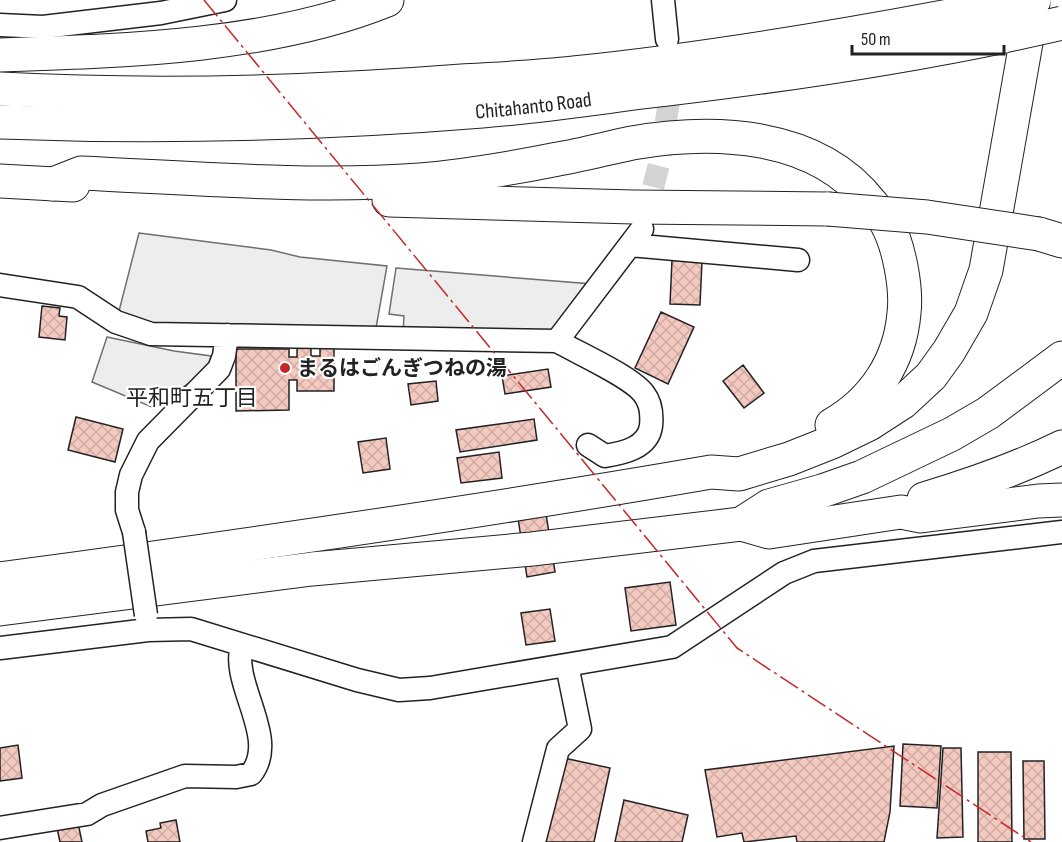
<svg xmlns="http://www.w3.org/2000/svg" width="1062" height="842" font-family="'Sofia Sans Condensed','Noto Sans JP',sans-serif">
<style>
.parking{fill:#ededed;stroke:#6f6f6f;stroke-width:1.5}
.building{fill:url(#building-cross-hatch);stroke:#222;stroke-width:1.5}
.lines{fill:none;stroke-linecap:round;stroke-linejoin:round}
.minor-tunnel{stroke:#d3d3d3;stroke-width:22;stroke-dasharray:22 11;stroke-linecap:butt}
.minor-casing{stroke:#222;stroke-width:25}
.highway-casing{stroke:#222;stroke-width:35}
.minor{stroke:#fff;stroke-width:22}
.highway{stroke:#fff;stroke-width:33}
.minor-bridge-casing{stroke:#222;stroke-width:25;stroke-linecap:butt}
.highway-bridge-casing{stroke:#222;stroke-width:35;stroke-linecap:butt}
.minor-bridge{stroke:#fff;stroke-width:22}
.highway-bridge{stroke:#fff;stroke-width:33}
.power{stroke:#c62828;stroke-width:1.5;stroke-dasharray:21 4.5 3 4.5;stroke-linecap:butt}
.poi-dot{fill:#c62828;stroke:#fff;stroke-width:2}
.labels{text-anchor:middle;dominant-baseline:central;stroke-width:4.5;stroke-linejoin:round;paint-order:stroke}
.street-label{font-size:21px;fill:#222;stroke:#fff}
.poi-label{font-size:21px;font-weight:bold;fill:#222;stroke:#fff;text-anchor:start}
.neighbourhood-label{font-size:22px;fill:#222;stroke:#fff}
</style>
<defs>
<pattern id="building-cross-hatch" width="8" height="8" patternUnits="userSpaceOnUse" patternTransform="scale(1.5)"><rect width="8" height="8" fill="#f3c9c0"/><path d="M0 0l8 8M0 8l8-8" fill="none" stroke="#d0aca5"/></pattern>
</defs>
<rect width="100%" height="100%" fill="#fff"/>
<path class="parking" d="M139,233l132,17 29,7 87,9 -11,62 -220,-2 -37,-15z
M396,268l196,16 -42,52 -147,-3 1,-17 -15,-2z
M107,337l67,14 37,5 -4,14 -53,38 -62,-26z"/>
<path class="building" d="M672,260l30,1 -2,44 -30,-1z
M42,306l18,2 -1,8 8,1 -2,23 -26,-3z
M661,312l33,15 -26,57 -33,-16z
M320,342h14v49h-37v-11h-8v30l-53,1v-62h53v8h8v-9h14v8h9z
M743,365l21,28 -20,15 -21,-27z
M548,369l3,18 -46,7 -3,-18z
M436,381l2,20 -27,4 -3,-21z
M76,417l47,12 -8,33 -47,-12z
M534,419l3,21 -77,12 -4,-22z
M386,438l4,31 -27,4 -5,-31z
M499,452l3,26 -41,5 -4,-25z
M542,488l13,84 -28,5 -13,-85z
M670,582l6,43 -45,6 -6,-43z
M550,609l5,32 -29,4 -5,-32z
M903,744l38,2 -4,62 -37,-2z
M18,745l4,33 -22,3v-33z
M894,746l-4,66 -6,30h-87l-1,-6 -52,6 -2,-9 -25,4 -12,-67z
M943,748h18l2,89 -26,1z
M978,752h33l1,90h-34z
M564,758l46,10 -16,74h-49z
M1023,761h21l1,78h-21z
M624,800l64,15 -6,27h-67z
M176,820l4,22h-32l-2,-11 15,-3 -1,-5z
M78,823l4,19h-22l-3,-14z"/>
<g class="lines">
<path class="minor-tunnel" d="M645,219l15,-59 13,-85"/>
<g class="minor-casing">
<path id="minor" d="M663,0l4,39
M0,25l43,2 118,-14 64,-13
M630,245l168,15
M0,285l78,12 38,25 35,12 406,7 85,-112
M557,341c21,12 75,36 87,53 7,9 8,22 7,32 -3,22 -28,27 -46,30l-17,-11
M134,532l-7,-22v-18l4,-17 17,-34 71,-72 5,-13 3,-21
M0,648l148,-18 43,-1 166,51 42,10 31,-2 242,-41 112,-74 30,-12 248,-29
M0,828l87,-14 15,-9 83,-29 51,1 15,-3c29,-36 -21,-90 -9,-129
M534,842l24,-93 22,-20 -13,-64"/>
</g>
<g class="highway-casing">
<g id="highway">
<path d="M0,55c124,-4 271,-8 387,-55"/>
<path d="M0,89c154,8 308,4 462,-8 37,-2 75,-4 112,-8 145,-15 289,-40 432,-68"/>
<path id="s1" d="M0,122c161,6 321,2 482,-11 53,-4 107,-12 161,-19 121,-14 241,-31 361,-56"/>
<path d="M0,181l73,4"/>
<path d="M53,184l28,-11c111,5 229,15 339,7 46,-4 93,-12 138,-21 25,-4 49,-11 74,-16 81,-14 184,-11 239,60 5,6 12,13 16,21 12,22 20,64 17,89 -4,48 -30,88 -72,112"/>
<path d="M389,200l244,7 195,2"/>
<path d="M1039,234l23,7"/>
<path d="M924,499c47,-14 93,-30 138,-52"/>
<path d="M741,524l28,-18 53,-15 40,-14 90,-43 36,-21 74,-55"/>
<path d="M0,579c237,-32 474,-66 711,-107l28,2 50,-15 43,-17 37,-18 34,-22 28,-26 18,-25 22,-38 15,-43 47,-267"/>
<path d="M0,609l312,-40 220,-20 209,-25 28,8 132,-20 20,4 117,-15 24,-1"/>
</g>
</g>
<use href="#minor" class="minor"/>
<use href="#highway" class="highway"/>
<g class="minor-bridge-casing">
<path id="minor-bridge" d="M134,532l12,83"/>
</g>
<g class="highway-bridge-casing">
<path id="highway-bridge" d="M1006,5l28,-5
M1004,36l58,-13
M828,209l99,8 112,17"/>
</g>
<use href="#minor-bridge" class="minor-bridge"/>
<use href="#highway-bridge" class="highway-bridge"/>
<path class="power" d="M204,0l533,648 294,194"/>
</g>
<circle class="poi-dot" cx="285" cy="368" r="6"/>
<g class="labels">
<g class="street-label">
<text stroke="none"><textPath href="#s1" startOffset="534">Chitahanto Road</textPath></text>
</g>
<g class="poi-label">
<text x="297" y="368">まるはごんぎつねの湯</text>
</g>
<g class="neighbourhood-label">
<text x="192" y="398">平和町五丁目</text>
</g>
</g>
<path d="M852 45v9h152v-9" fill="none" stroke="#222222" stroke-width="3"/>
<text x="861" y="45" font-size="18" fill="#222222" stroke="#ffffff" stroke-width="4.5" paint-order="stroke">50 m</text>
</svg>
